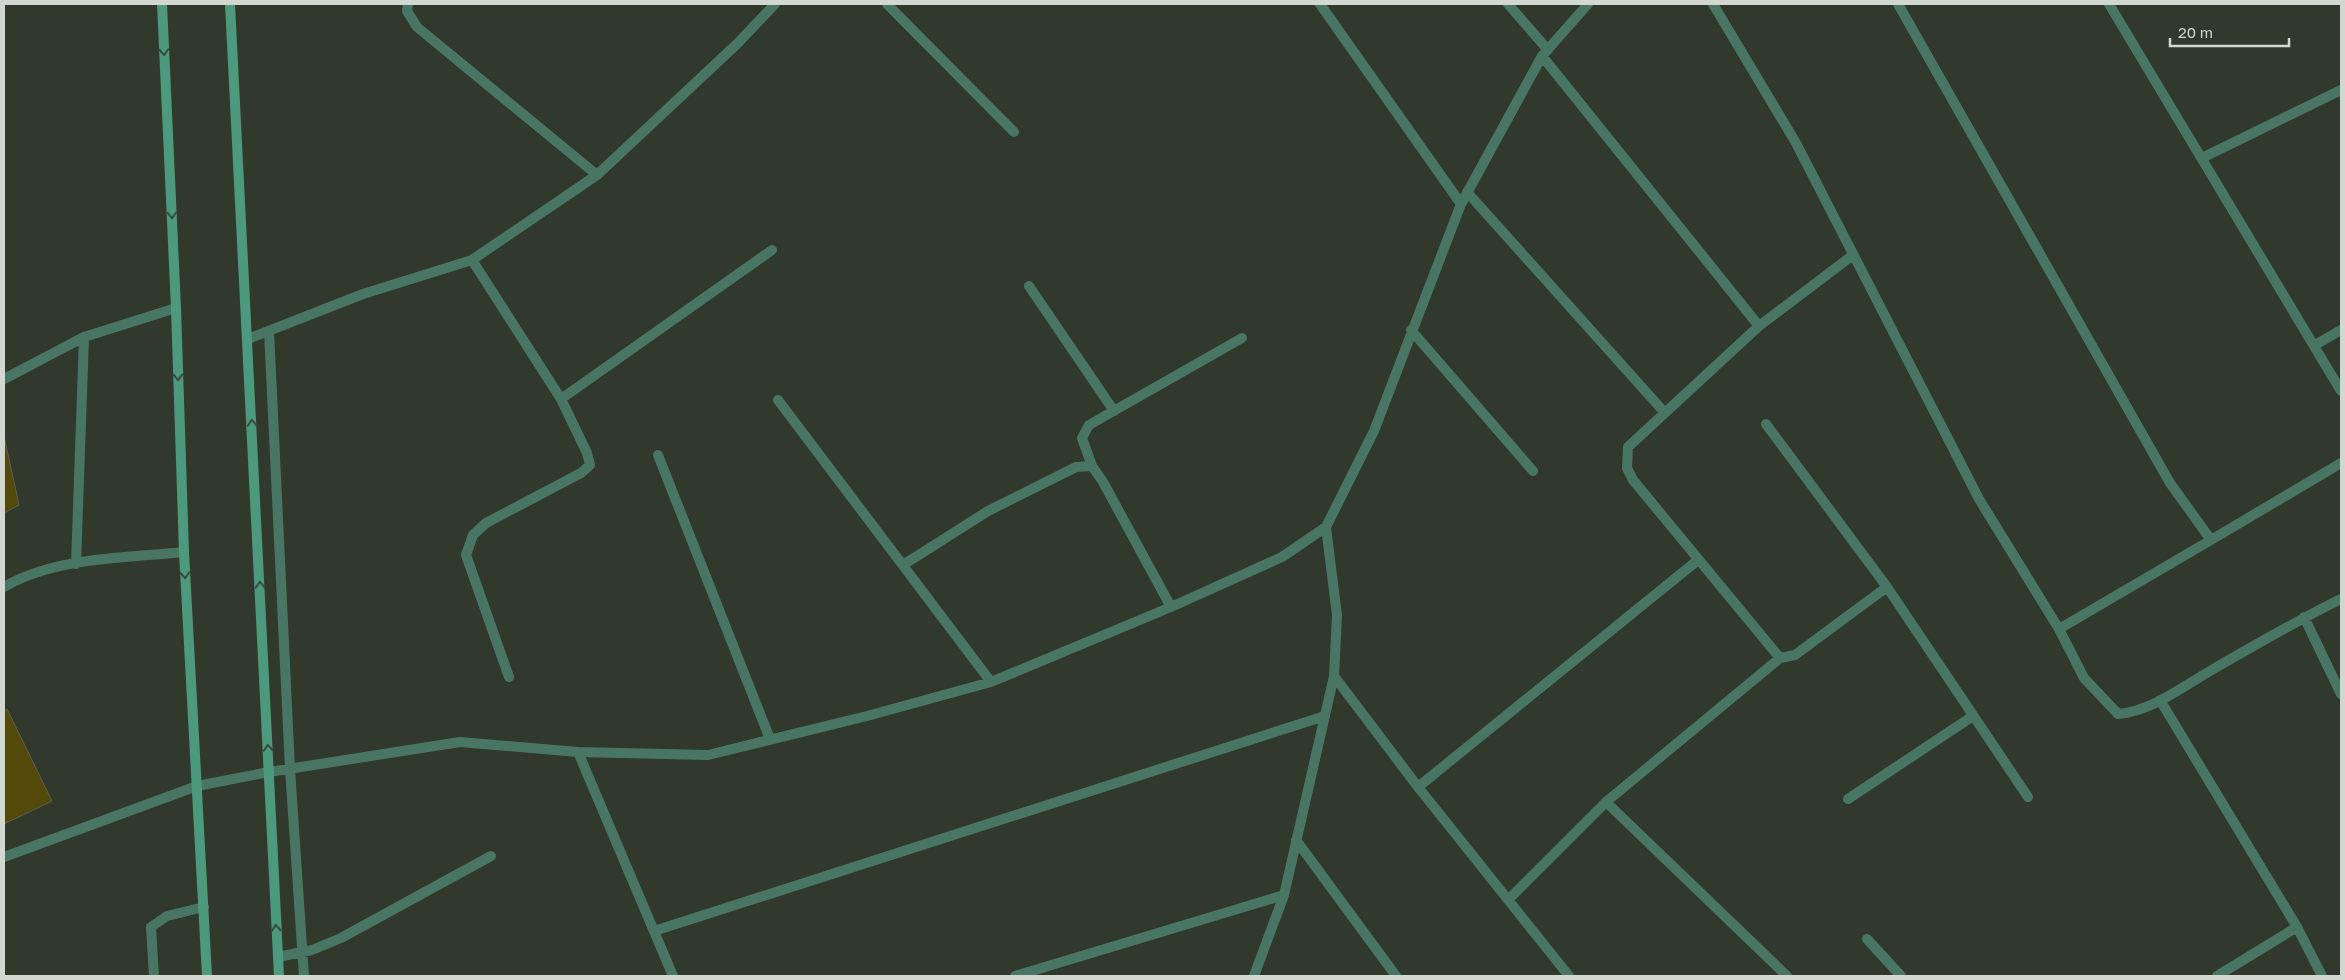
<svg xmlns="http://www.w3.org/2000/svg" width="2345" height="980" font-family="'Golos Text',sans-serif">
<style>
.building{fill:#53490b;stroke:#605d4e}
.lines{fill:none;stroke-linecap:round;stroke-linejoin:round}
.street{stroke:#497664;stroke-width:10}
.secondary{stroke:#4d997d;stroke-width:10}
.oneway{stroke:#374c3c}
</style>
<rect width="100%" height="100%" fill="#31392c"/>
<path class="building" d="M4,436l15,69 -15,8z
M7,709l45,92 -48,23v-113z"/>
<g class="lines">
<path class="street" d="M408,4l-1,7 10,16 180,148
M887,4l127,128
M1320,4l141,200
M1508,4l40,46
M1713,4l83,139 183,356 80,130 25,49 34,36c33,-3 63,-26 92,-43 43,-25 86,-50 131,-72
M1898,4l272,479 41,57 -152,89
M2109,4l232,387
M1542,56l217,270 94,-71
M2202,158l139,-68
M1467,192l198,221
M472,260l89,139 211,-149
M1029,286l85,125
M1759,326l-131,121 -1,21 6,12 147,178 15,-3 92,-68 141,210
M1411,330l122,141
M269,331l21,438 14,207
M248,339l115,-45 109,-34 125,-85 141,-132 37,-39
M2315,345l26,-15
M4,379l80,-42 92,-29
M778,400l213,282
M1766,424l121,163
M658,455l112,284
M1092,466l-10,-28 7,-13 153,-87
M2211,540l130,-77
M76,564l8,-227
M903,565l85,-54 88,-44 16,-1 11,16 68,125
M4,587c51,-30 122,-29 180,-35
M2304,617l37,77
M1334,676l84,111 151,189
M509,677l-43,-122 7,-20 13,-12 95,-50 9,-8 -3,-12 -26,-54
M2160,700l137,227 25,49
M578,752l95,224
M1418,787l280,-227
M1848,799l125,-83
M1606,802l181,174
M1296,840l100,136
M4,857l193,-71 72,-14 191,-30 118,10 130,3 159,-39 124,-34 180,-75 111,-50 44,-30 48,-96 87,-227 81,-148 46,-52
M1508,900l98,-98 174,-144
M654,931l671,-215
M1867,939l34,37
M278,957l34,-7 29,-12 150,-82
M154,976l-3,-49 16,-11 37,-9
M1015,976l269,-81
M1254,976l30,-81 50,-219 3,-61 -11,-88
M2217,976l80,-49"/>
<path class="secondary" d="M162,4l14,304 8,244 23,424
M230,4l49,972"/>
</g>
<defs><path id="oneway-chevron" d="M-2-3.5L2.5 0L-2 3.5" fill="none" stroke-width="1.6" stroke-linecap="round" stroke-linejoin="round" transform="scale(1.25)"/></defs>
<g class="oneway">
<use href="#oneway-chevron" transform="translate(164 52) rotate(87)"/>
<use href="#oneway-chevron" transform="translate(172 215) rotate(87)"/>
<use href="#oneway-chevron" transform="translate(178 377) rotate(88)"/>
<use href="#oneway-chevron" transform="translate(252 423) rotate(-93)"/>
<use href="#oneway-chevron" transform="translate(185 575) rotate(87)"/>
<use href="#oneway-chevron" transform="translate(260 585) rotate(-93)"/>
<use href="#oneway-chevron" transform="translate(268 748) rotate(-93)"/>
<use href="#oneway-chevron" transform="translate(276 928) rotate(-93)"/>
</g>
<rect width="2345" height="980" fill="none" stroke="#d2d7cf" stroke-width="10"/>
<path d="M2170 38v8h119v-8" fill="none" stroke="#d2d7cf" stroke-width="2.5"/>
<text x="2178" y="38" font-size="15" fill="#d2d7cf" stroke="#31392c" stroke-width="4" paint-order="stroke">20 m</text>
</svg>
